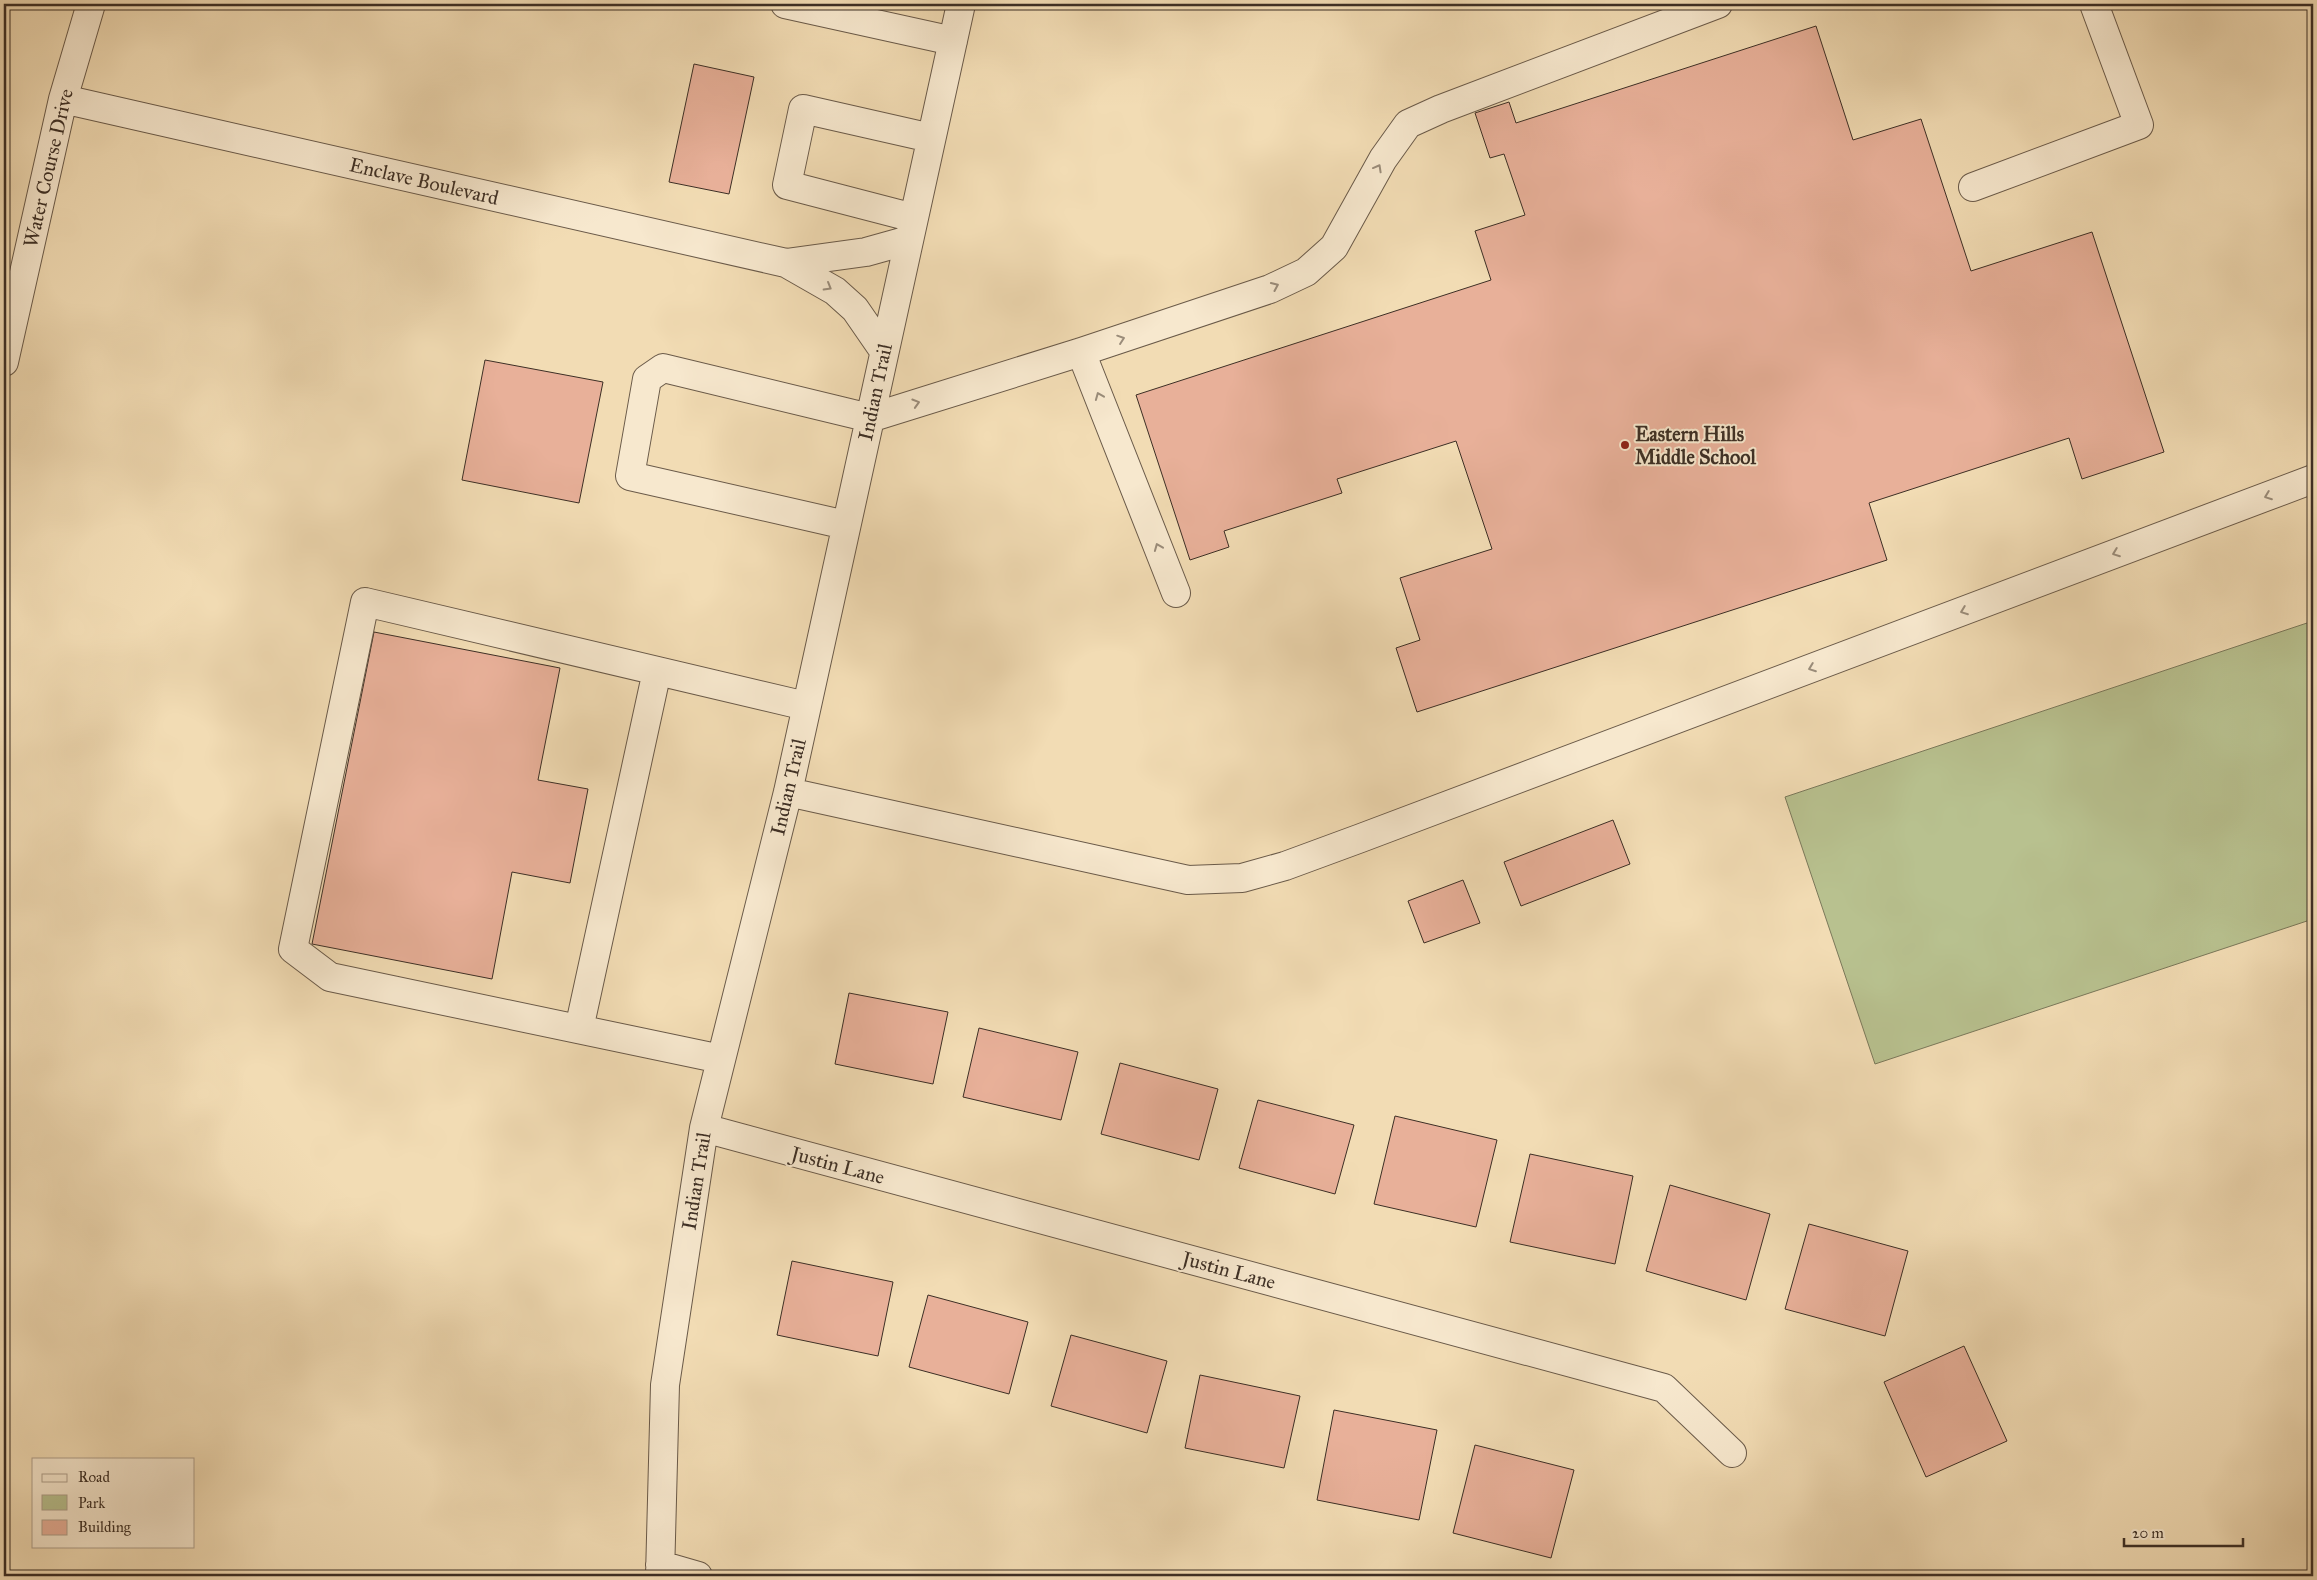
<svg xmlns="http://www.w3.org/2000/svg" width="2317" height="1580" font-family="'IM FELL Great Primer',serif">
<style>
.green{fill:#b8c18f;stroke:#7a785a}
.building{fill:#e8b099;stroke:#3d2f25}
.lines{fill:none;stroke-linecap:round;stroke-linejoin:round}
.minor-casing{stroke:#6a5a49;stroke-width:30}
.minor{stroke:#f7e8ce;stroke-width:28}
.oneway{stroke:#9a8c7a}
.poi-dot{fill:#8f2418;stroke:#f7e8ce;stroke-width:2}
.labels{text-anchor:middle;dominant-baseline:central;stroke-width:4;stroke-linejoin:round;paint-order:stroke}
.street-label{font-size:20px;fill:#3d2f25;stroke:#f7e8ce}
.poi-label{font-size:20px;font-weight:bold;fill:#3d2f25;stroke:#f7e8ce;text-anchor:start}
</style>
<rect width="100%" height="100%" fill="#f2dcb4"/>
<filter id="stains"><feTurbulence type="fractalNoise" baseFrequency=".004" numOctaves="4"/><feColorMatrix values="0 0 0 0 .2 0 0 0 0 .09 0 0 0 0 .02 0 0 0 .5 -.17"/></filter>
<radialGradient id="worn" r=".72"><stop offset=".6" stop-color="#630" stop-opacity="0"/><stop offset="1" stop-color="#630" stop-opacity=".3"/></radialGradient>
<path class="green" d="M2313,621v298l-438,145 -90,-267z"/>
<path class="building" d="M1816,26l37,114 68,-21 50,152 121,-39 72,220 -82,27 -13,-41 -200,65 18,57 -470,152 -21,-64 24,-8 -20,-62 92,-29 -36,-108 -119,38 5,14 -118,38 5,16 -39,13 -54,-165 355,-115 -16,-49 50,-16 -21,-61 -14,4 -15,-45 34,-11 7,21z
M694,64l60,13 -25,117 -60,-12z
M485,360l118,22 -24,121 -117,-23z
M374,632l186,36 -22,112 50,9 -18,94 -58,-11 -20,107 -180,-35z
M1613,820l17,44 -109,42 -17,-44z
M1463,880l17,43 -56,20 -16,-42z
M849,993l99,19 -15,72 -98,-20z
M979,1028l99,24 -17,68 -98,-23z
M1120,1063l98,26 -19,71 -98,-26z
M1258,1100l96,25 -19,69 -96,-26z
M1395,1116l102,24 -21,87 -102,-23z
M1530,1154l103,22 -18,88 -105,-22z
M1670,1185l100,29 -24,86 -100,-29z
M1809,1224l99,27 -23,85 -100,-27z
M792,1261l101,21 -15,74 -101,-21z
M928,1295l100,27 -19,72 -100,-27z
M1071,1335l96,26 -20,72 -96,-27z
M1964,1346l43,95 -81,36 -42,-95z
M1200,1375l100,21 -16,72 -99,-20z
M1334,1410l103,20 -18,90 -102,-20z
M1475,1445l99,25 -23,88 -98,-25z"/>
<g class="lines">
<g class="minor-casing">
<path id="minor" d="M785,4l168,37
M63,99l723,164 49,28 20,18 29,42
M1973,187l166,-62 -45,-121
M914,218l-127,-33 16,-76 128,29
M786,263l80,-11 43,-12
M1081,352l95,241
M4,362l59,-263 28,-95
M846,525l-216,-49 17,-97 16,-11 207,50 211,-66 189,-63 36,-17 28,-25 49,-88 25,-35 33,-15 277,-105
M788,792l400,88 54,-2 43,-12 76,-28 952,-359
M579,1029l78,-358
M721,1059l-391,-82 -37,-28 72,-347 441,104
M704,1128l960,260 68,65
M660,1565l38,11
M660,1576l5,-191 39,-257 84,-336 173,-788"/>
</g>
<use href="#minor" class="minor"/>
</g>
<defs><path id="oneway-chevron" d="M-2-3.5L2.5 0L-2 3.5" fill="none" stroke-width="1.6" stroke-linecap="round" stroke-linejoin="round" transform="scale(1.25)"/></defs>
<g class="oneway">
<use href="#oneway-chevron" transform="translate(1378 168) rotate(-61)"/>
<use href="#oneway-chevron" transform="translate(1275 286) rotate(-24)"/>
<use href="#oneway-chevron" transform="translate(828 287) rotate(30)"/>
<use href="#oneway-chevron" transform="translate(1121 339) rotate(-19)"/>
<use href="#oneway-chevron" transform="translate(1099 396) rotate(-112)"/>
<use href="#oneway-chevron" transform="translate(916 403) rotate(-17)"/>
<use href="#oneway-chevron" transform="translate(2268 496) rotate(159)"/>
<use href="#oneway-chevron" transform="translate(1158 547) rotate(-112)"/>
<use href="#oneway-chevron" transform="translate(2116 553) rotate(159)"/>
<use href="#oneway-chevron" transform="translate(1964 611) rotate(159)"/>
<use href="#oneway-chevron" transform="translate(1812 668) rotate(159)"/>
</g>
<circle class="poi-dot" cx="1625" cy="445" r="5"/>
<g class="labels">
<g class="street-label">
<text transform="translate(48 168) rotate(-77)">Water Course Drive</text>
<text transform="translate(424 181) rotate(13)">Enclave Boulevard</text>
<text transform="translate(875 392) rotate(-78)">Indian Trail</text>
<text transform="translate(788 787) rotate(-77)">Indian Trail</text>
<text transform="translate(838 1165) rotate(15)">Justin Lane</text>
<text transform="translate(696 1181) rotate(-81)">Indian Trail</text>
<text transform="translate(1229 1270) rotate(15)">Justin Lane</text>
</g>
<g class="poi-label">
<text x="1635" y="434">Eastern Hills<tspan x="1635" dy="23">Middle School</tspan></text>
</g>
</g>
<rect width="2317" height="1580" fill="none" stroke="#f2dcb4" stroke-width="20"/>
<rect x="5" y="5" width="2307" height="1570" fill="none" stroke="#3d2f25" stroke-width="2.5"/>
<rect x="10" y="10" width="2297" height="1560" fill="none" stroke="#3d2f25"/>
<rect x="32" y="1458" width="162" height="90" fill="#f7e8ce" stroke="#ad9e8a"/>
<rect x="42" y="1474" width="25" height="8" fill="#f7e8ce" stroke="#ad9e8a"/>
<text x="78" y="1482" font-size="15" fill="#3d2f25">Road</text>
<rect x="42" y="1495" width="25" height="15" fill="#b8c18f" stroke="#ad9e8a"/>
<text x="78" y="1508" font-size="15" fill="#3d2f25">Park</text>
<rect x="42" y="1520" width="25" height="15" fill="#e8b099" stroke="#ad9e8a"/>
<text x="78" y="1532" font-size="15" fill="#3d2f25">Building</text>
<path d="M2124 1538v8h119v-8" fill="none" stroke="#3d2f25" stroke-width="2.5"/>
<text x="2132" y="1538" font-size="15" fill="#3d2f25" stroke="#f7e8ce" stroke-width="4" paint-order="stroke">20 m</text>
<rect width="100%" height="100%" filter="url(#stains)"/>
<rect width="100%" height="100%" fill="url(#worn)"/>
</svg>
